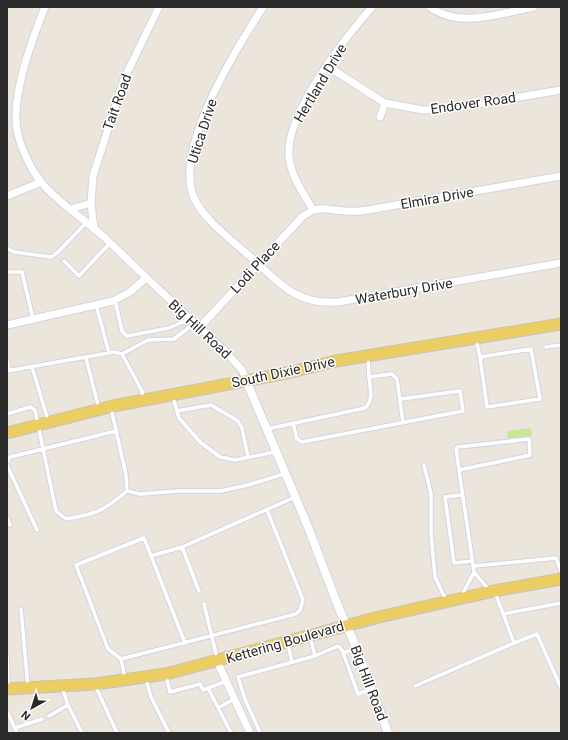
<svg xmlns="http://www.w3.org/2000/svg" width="568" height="740" font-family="Roboto,sans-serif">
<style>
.pitch{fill:#c4e896}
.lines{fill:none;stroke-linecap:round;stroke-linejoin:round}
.service-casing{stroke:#d1d4e2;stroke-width:5.5}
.minor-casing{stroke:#d1d4e2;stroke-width:9}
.tertiary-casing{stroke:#d1d4e2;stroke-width:10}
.primary-casing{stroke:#c3c3c3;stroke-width:13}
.service{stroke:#fff;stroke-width:3.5}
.minor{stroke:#fff;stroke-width:7}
.tertiary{stroke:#fff;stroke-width:8}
.primary{stroke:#eccd61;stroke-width:11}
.labels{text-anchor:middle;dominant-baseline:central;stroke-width:3;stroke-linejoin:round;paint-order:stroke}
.street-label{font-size:14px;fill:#2a2a2a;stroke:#fff}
</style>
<rect width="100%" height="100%" fill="#ebe5dc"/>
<path class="pitch" d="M531,428l1,8 -24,3 -1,-8z"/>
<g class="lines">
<g class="service-casing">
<path id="service" d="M7,248l7,4 37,5 6,-4 29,-30
M64,261l15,15 31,-33
M7,272h15l11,47
M115,300l7,31 5,5 42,-8 21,-9
M96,305l13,48
M476,339l4,18 51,-8 9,50 -53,8 -7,-50
M546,347l15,-2
M122,354l26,-14 26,-1 21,-16
M368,357l1,20 23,-3 5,5 6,43
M86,358l13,51
M7,359l2,11
M32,367l16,53
M7,371l107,-19 8,2 20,37 1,8
M173,397l6,21 21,24 20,15 15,3 40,-8
M177,411l34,-6 27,16 4,7 6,29
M7,414l23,-7 5,3 21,101 10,8c31,-5 37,-8 61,-28l-1,-16 -15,-67
M293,423l4,16 5,3 161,-31 -3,-20 -59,8
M267,429l98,-21c9,-8 5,-20 4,-31
M7,462l3,-5 106,-26
M7,465l30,65
M424,465l7,29v39l4,44 11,23
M459,470l-3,-22 2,-1 71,-8 1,16 -4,1 -67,14 15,102
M127,491l13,3 40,-3h41l27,-6 36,-11
M462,495l-17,2 9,66 19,-2
M7,518l3,7
M151,556l31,-9
M474,566l82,-8 5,13
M199,591l-17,-44 113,-50
M462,595l12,-23 15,18
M204,604l13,54
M21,609l7,78
M503,614l58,-11
M185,643l-41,-105 -68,27 32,84 13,10 175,-45 4,-4 3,-10 -36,-90
M514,643l23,-9 24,54
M288,644l4,18
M343,653l13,-5
M7,655l1,33
M315,656l23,-10 4,4 16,44 14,-5
M121,659l4,19
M166,676l4,16 30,-8 3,6 24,-9
M146,679l5,18 18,36
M95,685l22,48
M415,686l99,-43 -19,-51
M208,688l23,45
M68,705l14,28
M218,708l16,-9
M7,711l10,22
M49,716l19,-11 -6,-18
M15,728l27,-9
M260,733l-15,-34 -7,-22 77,-21 -5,-20"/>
</g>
<g class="minor-casing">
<path id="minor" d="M45,7c-13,33 -34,88 -28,123 3,16 14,40 24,52 18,22 44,37 64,56 40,38 79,76 120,113l17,19 4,10
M263,7c-27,42 -90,142 -69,191 10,23 43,46 61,63 27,25 43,44 83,41l223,-39
M430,7c30,22 71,6 104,0
M327,66l58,37 38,7 31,-2 107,-18
M380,117l5,-14
M7,196l34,-14
M71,209l20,-6
M313,210c-9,-16 -22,-34 -24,-53 -4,-43 55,-118 83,-150
M94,229l-3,-26 2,-27 31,-97 35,-72
M7,325l106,-24 17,-9 16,-14
M199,328l103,-111c18,-13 24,-7 43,-6 8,1 15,0 23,-1l193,-34
M217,661l33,72"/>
</g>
<g class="tertiary-casing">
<path id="tertiary" d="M246,380l62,147 32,84 17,38 31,84"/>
</g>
<g class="primary-casing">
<path id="primary" d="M7,433l106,-27 174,-33 49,-12 225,-37
M7,689l88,-5 71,-10 213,-57 115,-26 67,-12"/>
</g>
<use href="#service" class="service"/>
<use href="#minor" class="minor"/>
<use href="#tertiary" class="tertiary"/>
<use href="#primary" class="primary"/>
</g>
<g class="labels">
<g class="street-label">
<text transform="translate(320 83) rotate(-59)">Hertland Drive</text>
<text transform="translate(117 102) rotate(-70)">Tait Road</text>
<text transform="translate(473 103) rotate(-8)">Endover Road</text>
<text transform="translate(202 131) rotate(-72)">Utica Drive</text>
<text transform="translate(437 198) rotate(-10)">Elmira Drive</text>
<text transform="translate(255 267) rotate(-47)">Lodi Place</text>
<text transform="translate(404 291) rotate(-10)">Waterbury Drive</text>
<text transform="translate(200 329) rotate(43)">Big Hill Road</text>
<text transform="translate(283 372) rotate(-12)">South Dixie Drive</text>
<text transform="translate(285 642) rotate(-16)">Kettering Boulevard</text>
<text transform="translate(369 683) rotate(69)">Big Hill Road</text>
</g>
</g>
<rect width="568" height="740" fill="none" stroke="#2a2a2a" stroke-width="16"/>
<g transform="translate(32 708) rotate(219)" stroke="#ffffff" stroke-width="3" paint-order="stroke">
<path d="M0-3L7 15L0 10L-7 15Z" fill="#2a2a2a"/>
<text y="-6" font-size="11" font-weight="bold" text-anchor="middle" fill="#2a2a2a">N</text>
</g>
</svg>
